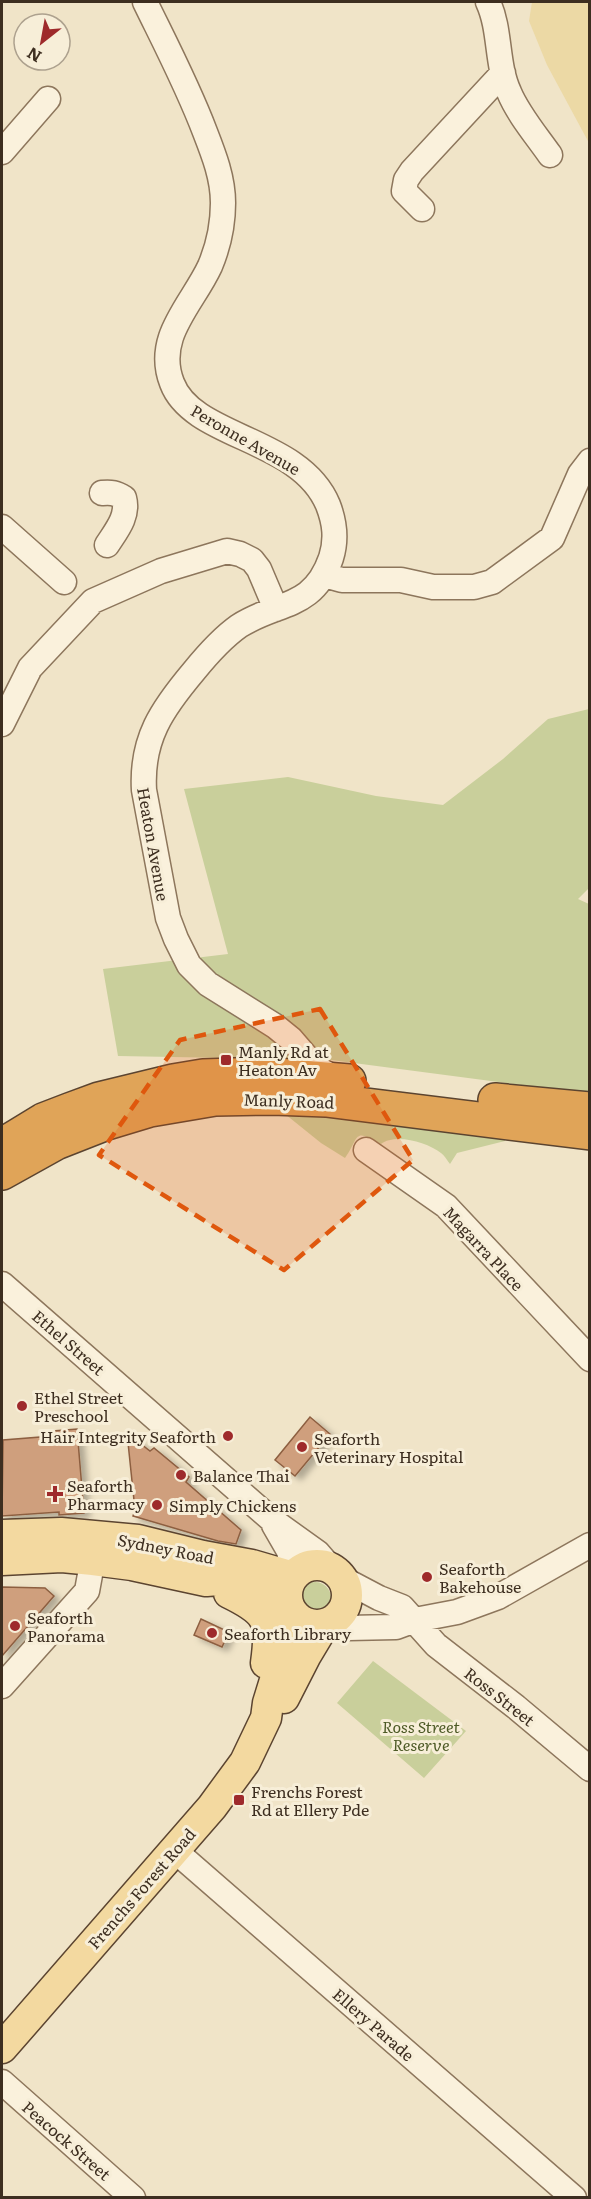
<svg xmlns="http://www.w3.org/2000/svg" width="591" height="2199" font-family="Literata,serif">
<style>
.green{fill:#c9cf9b}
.sand{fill:#ecd9a5}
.building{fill:#cf9f7d;stroke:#8d5f41;stroke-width:1.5;filter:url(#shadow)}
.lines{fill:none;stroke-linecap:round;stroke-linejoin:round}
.minor-casing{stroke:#8d765c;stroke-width:27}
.major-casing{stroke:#5b4430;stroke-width:33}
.highway-casing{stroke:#5b4430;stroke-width:36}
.minor{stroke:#faf1dc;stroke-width:24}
.major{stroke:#f3d9a0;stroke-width:30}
.highway{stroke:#e0a458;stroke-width:33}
.marked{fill:#df570d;fill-opacity:0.2;stroke:#df570d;stroke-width:4.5;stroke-dasharray:12 8;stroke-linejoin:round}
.poi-dot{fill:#9e2a2b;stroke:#f7eed8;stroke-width:2}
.labels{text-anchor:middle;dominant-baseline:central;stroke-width:6;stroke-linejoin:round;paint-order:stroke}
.street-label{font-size:16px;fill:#3d2e20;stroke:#f7eed8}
.poi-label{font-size:16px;fill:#3d2e20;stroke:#f7eed8;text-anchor:start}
.park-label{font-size:16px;font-style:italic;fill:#4d5a26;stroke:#f7eed8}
</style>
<defs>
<filter id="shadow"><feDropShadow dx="6" dy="4" stdDeviation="3" flood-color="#0004"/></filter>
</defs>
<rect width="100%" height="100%" fill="#f0e4c8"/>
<path class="green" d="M589,709v179l-11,11 11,5v190l-258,-34 -213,-4 -15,-87 125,-15 -44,-165 104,-12 88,19 67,9 60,-46 45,-40z
M309,1110l196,25v6l-48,12 -7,11c-3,-4 -6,-9 -9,-11 -14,-11 -46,-20 -60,-9 -29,-17 -21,-7 -36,14l-24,-15 -36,-29z
M299 1598a16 16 0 1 1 32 0a16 16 0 1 1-32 0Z
M373,1661l93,70 -42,47 -87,-75z"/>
<path class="sand" d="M532,2h57v141l-42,-78 -18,-44z"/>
<path class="building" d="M310,1417l20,17 -35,42 -20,-16z
M77,1429l7,84 -25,2v-3l-57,4 1,-76 50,-4v-5z
M127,1433l23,18 4,-3 35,29 -3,5 55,48 -5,14 -18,-3 -85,-25 2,-6z
M2,1587l43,1 9,8 -52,60z
M201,1619l28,13 -7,15 -28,-12z"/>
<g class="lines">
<g class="minor-casing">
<path id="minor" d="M145,2c21,43 43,85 60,130 9,23 18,46 18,71 0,21 -5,44 -13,63 -18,39 -56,71 -38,117 21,56 128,54 156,122 7,18 9,34 3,53 -18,52 -53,43 -92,68 -17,12 -32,29 -45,45 -32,38 -53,68 -50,119l24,128 8,21 13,26 19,19 67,42 16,13 25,29 21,11
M488,2c13,28 8,62 21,90 9,22 27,43 41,63
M2,152l46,-53
M422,209l-18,-18 2,-11 6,-9 91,-98
M102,493c9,-1 14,0 22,5 5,18 -8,33 -17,47
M2,527l62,55
M324,575l18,5h59l32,7h41l18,-5 60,-44 28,-64 10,-13
M2,724l28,-56 63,-67 68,-30 66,-20 13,3 12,6 7,9 17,40
M366,1150l80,56 144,153
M2,1284l270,236 46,33 13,15
M274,1525l15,26 5,24
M343,1579l36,19 23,9 34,38 80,62 74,62
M327,1624l21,4 48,-1 19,-7 42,-8 41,-15 92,-52
M2,1686l85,-95 9,-49
M174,1850l400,348
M2,2082l131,116"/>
</g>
<g class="major-casing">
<path id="major" d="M2,1535l59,-2 77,7 65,16 49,9 41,12
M2,1560l60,-3 31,3 39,5 74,16c26,-3 62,12 83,26
M287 1595a30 30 0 1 1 60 0a30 30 0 1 1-60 0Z
M229,1593c39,19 43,27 37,70
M284,1698l22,-43 18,-30
M2,2048l210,-241 33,-45 21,-44 2,-15 16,-52 7,-40"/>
</g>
<g class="highway-casing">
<path id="highway" d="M495,1100l95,9
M2,1145l41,-25 26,-10 30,-11 74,-18 30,-5 62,-2 84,7
M2,1173l54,-30 51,-20 43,-13 65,-11 58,-1 53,2 264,33"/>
</g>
<use href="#minor" class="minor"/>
<use href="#major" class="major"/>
<use href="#highway" class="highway"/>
</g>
<path class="marked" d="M320,1009l93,151 -129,110 -185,-115 81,-115z"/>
<g class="poi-dot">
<rect x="220" y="1054" width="12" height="12" rx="3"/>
<circle cx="22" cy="1406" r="6"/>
<circle cx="228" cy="1436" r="6"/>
<circle cx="302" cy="1447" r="6"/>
<circle cx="181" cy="1475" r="6"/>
<path d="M52 1485h6v6h6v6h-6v6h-6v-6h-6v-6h6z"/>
<circle cx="157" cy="1505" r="6"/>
<circle cx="427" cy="1577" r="6"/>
<circle cx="15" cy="1626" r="6"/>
<circle cx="212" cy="1633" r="6"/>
<rect x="233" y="1794" width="12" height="12" rx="3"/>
</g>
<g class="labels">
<g class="street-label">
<text transform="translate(246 439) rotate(30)">Peronne Avenue</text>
<text transform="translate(154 844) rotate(80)">Heaton Avenue</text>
<text transform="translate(289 1100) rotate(2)">Manly Road</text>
<text transform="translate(484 1248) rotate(47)">Magarra Place</text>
<text transform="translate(69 1342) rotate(41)">Ethel Street</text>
<text transform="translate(166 1548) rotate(11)">Sydney Road</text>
<text transform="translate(500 1696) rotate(38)">Ross Street</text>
<text transform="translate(141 1888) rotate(-49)">Frenchs Forest Road</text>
<text transform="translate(374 2024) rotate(41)">Ellery Parade</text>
<text transform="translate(67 2140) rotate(41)">Peacock Street</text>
</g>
<g class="poi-label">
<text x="238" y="1051">Manly Rd at<tspan x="238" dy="18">Heaton Av</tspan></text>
<text x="34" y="1397">Ethel Street<tspan x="34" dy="18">Preschool</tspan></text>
<text x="216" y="1436" text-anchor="end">Hair Integrity Seaforth</text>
<text x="314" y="1438">Seaforth<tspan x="314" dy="18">Veterinary Hospital</tspan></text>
<text x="193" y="1475">Balance Thai</text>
<text x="67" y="1485">Seaforth<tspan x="67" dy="18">Pharmacy</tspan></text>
<text x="169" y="1505">Simply Chickens</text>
<text x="439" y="1568">Seaforth<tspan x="439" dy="18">Bakehouse</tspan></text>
<text x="27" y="1617">Seaforth<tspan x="27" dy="18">Panorama</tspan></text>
<text x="224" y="1633">Seaforth Library</text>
<text x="251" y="1791">Frenchs Forest<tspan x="251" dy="18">Rd at Ellery Pde</tspan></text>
</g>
<g class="park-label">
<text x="421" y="1726">Ross Street<tspan x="421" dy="18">Reserve</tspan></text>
</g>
</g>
<rect width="591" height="2199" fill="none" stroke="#3d2e20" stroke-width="6"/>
<g transform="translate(42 42) rotate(211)"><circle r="28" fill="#f7eed8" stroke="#ada18e" stroke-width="1.5"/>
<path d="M0-4.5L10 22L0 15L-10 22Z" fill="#9e2a2b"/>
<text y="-9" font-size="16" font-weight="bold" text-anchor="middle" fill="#3d2e20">N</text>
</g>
</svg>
